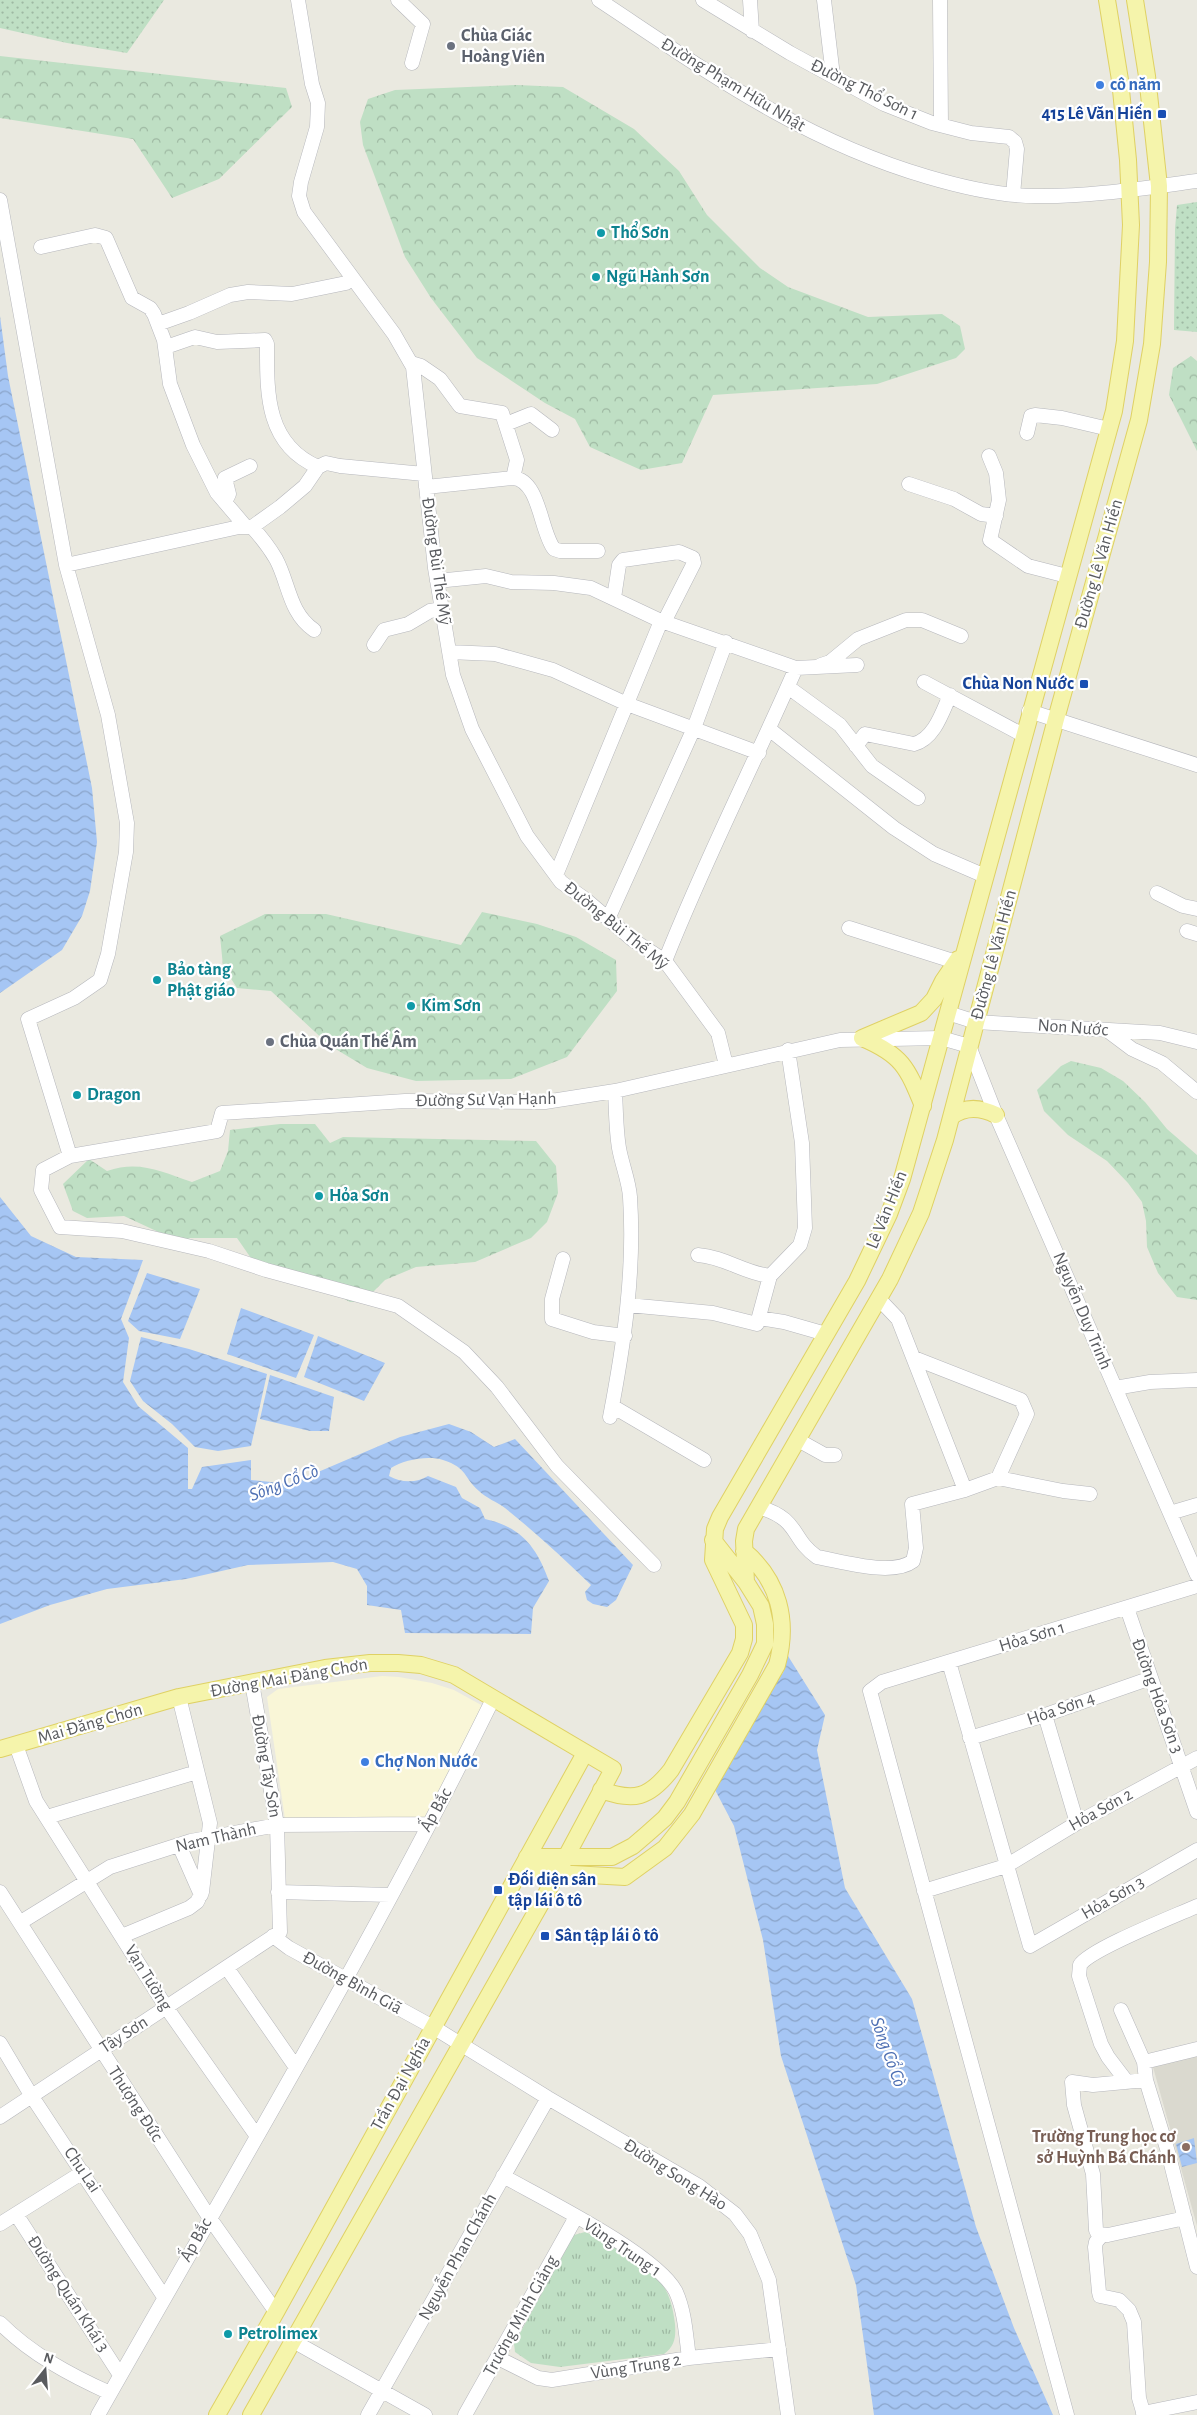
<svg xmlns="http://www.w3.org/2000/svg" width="1197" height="2415" font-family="'Alegreya Sans',sans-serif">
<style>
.commercial{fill:#f9f6d7}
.education{fill:#dad9cf}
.grass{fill:url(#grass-dots)}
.forest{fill:url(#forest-crowns)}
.park{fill:url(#park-tufts)}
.water{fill:url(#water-waves)}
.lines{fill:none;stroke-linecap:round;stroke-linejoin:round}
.minor-casing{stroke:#b6b7bc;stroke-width:15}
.major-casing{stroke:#dfd164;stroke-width:18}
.minor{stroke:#fff;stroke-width:14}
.major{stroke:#f5f4ab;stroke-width:16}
.worship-dot{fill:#6b7280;stroke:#fff;stroke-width:2}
.shop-dot{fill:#3f7fe0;stroke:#fff;stroke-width:2}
.transit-dot{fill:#1a4fb4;stroke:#fff;stroke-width:2}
.culture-dot{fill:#0f9aa8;stroke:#fff;stroke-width:2}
.education-dot{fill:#8d6e63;stroke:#fff;stroke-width:2}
.labels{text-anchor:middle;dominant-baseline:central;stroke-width:4.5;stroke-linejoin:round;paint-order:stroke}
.worship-label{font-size:18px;font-weight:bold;fill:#5b616d;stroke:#fff;text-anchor:start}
.street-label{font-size:18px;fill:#595b5f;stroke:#fff}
.shop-label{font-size:18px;font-weight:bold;fill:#366cbe;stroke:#fff;text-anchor:start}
.transit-label{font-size:18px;font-weight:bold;fill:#164399;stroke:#fff;text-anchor:end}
.culture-label{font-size:18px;font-weight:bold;fill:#0d838f;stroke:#fff;text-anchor:start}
.education-label{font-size:18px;font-weight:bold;fill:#785e54;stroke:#fff;text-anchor:end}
.water-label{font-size:19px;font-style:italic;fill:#4d6fb3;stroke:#fff}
</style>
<defs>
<pattern id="grass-dots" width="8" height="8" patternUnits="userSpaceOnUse" patternTransform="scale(1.25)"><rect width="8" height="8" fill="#bfdfc4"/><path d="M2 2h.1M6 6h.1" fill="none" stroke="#9eb8a2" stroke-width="1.8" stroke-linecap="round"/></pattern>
<pattern id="forest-crowns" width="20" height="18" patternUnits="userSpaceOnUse" patternTransform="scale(1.25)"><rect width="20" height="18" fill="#bfdfc4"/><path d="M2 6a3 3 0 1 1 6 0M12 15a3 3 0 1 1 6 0" fill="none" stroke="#9eb8a2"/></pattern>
<pattern id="park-tufts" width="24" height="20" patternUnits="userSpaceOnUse" patternTransform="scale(1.25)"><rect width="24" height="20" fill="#bfdfc4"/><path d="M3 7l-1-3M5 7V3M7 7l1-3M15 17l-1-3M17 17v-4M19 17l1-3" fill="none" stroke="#9eb8a2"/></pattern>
<pattern id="water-waves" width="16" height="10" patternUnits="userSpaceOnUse" patternTransform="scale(1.25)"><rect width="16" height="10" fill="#a6c6f4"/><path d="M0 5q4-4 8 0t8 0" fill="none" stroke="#8aa4c9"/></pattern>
</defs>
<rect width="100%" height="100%" fill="#eae9e0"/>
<path class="commercial" d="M382,1676l17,1 33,6 22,7 29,16 -58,114 -140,-1 -18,-122 11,-8z"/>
<path class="education" d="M1197,2055v171l-44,-159z"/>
<path class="grass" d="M0,0h164l-37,53 -60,-10 -67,-15z
M1197,202v130l-23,-2 1,-101 2,-24z"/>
<path class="forest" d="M0,56l286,32 6,19 -73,72 -47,19 -39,-59 -133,-21z
M517,85l46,2 71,42 45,42 28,44 53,53 28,19 80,30 74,-3 18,12 5,23 -9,9 -79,26 -164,11 -31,68 -41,7 -51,-23 -15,-28 -30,-16 -68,-45 -46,-60 -26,-41 -42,-112 -3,-23 8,-23 27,-9z
M1191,356l6,5v90l-28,-56 4,-27z
M482,912l55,12 39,13 40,23 1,31 -50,66 -56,22 -95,2 -49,-13 -38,-23 -58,-54 -34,-3 -14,-22 -3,-30 45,-22h61l135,31z
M1071,1061l30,7 22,13 22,21 22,27 30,26v145l-20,-3 -19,-24 -11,-26 -1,-26 -4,-19 -14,-19 -21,-22 -39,-26 -24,-24 -7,-21 24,-24z
M280,1124h35l15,19 13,-6 193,4 20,25 2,27 -11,29 -16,16 -56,24 -59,5 -31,13 -22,22h-13l-37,-20 -60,-21 -16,-23h-47l-10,4 -56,-26 -37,2 -14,-7 -10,-27 26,-25 18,12c33,-11 54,1 85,11l28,-11 8,-20 2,-21z"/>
<path class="park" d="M585,2232c12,4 23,12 34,18 35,21 51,31 56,74 1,13 0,22 -11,30l-104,13 -29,-4 -16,-11 -1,-8 57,-104 3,-5z"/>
<path class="water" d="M0,316l8,60 84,412 5,54 -7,49 -8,25 -20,34 -62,43z
M0,1197l31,39 45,21 67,3 -22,59 8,19 -6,44 15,24 50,42v41h4l10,-22 49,-7v20l39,4 110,-47 49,-13 22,8 23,15 21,-8 118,126 -17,35 -9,7 -14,-3 -6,-4 -2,-8 6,-7c-28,-27 -56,-53 -86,-77 -8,-6 -19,-10 -26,-17 -16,-14 -11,-23 -36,-31 -15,-5 -40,0 -52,8l-2,8c12,7 28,7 39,0l28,11 6,11 18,10 5,11c37,8 52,29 64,62l-16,27 -2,26 -126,-1 -4,-23 -34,-5v-19l-10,-17 -24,-7 -85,3 -62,14 -79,10 -57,16 -50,19z
M147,1273l53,16 -20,50 -41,-8 -11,-10z
M241,1308l73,27 -18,43 -69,-24z
M318,1336l67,27 -21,38 -60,-24z
M141,1337l48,12 78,25 -16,72 -33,5 -23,-4 -23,-23 -29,-23 -13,-20z
M270,1375l64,22 -5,34h-19l-50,-12z
M788,1656l37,59 -8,35 28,138 67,111 64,228 38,101 39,87h-179l-18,-130 -75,-229 -18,-116 -29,-114 -21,-40 59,-104 11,-9z
M1194,2138l3,25 -15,4 -6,-23z"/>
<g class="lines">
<g class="minor-casing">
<path id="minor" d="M298,0l14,84 6,19 -1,24 -16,55 -2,14 5,16 90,122 19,33 22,201 18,107 19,54 55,107 20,27 14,19 24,17 48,41 32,21 53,72 8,32
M398,0l25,24 -11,39
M599,0c109,72 202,140 329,177 34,10 71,19 107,19 54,1 109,-8 162,-15
M703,0l87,53 94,51 48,19 39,10 38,4 6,5 2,7 -4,46
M750,0l2,31
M824,0l9,76
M940,0l1,125
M0,200l66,365 42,150 19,108 -1,29 -18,102 -8,26 -26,18 -46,21 42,137
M41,247l54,-12 11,3 26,60 18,10 4,6 10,26 6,44 23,61 24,48 29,34
M158,324l31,-11 41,-18 18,-3 44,2 54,-11 6,-4
M166,347l29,-10 22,5 48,-2 2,4c0,48 -2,100 51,123
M411,363l10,3 19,13 20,27 42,7 15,47 -4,18
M506,424l25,-10 21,16
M1027,433l4,-17 4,-1 27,3 47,11
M989,456l7,17 3,27 -9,40 38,26 39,10
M909,484l45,15 27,15 15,2
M426,487l87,-9c27,2 27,53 41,71l6,2h38
M225,502l4,-8 -4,-16 25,-12
M252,527c9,10 17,20 24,32 13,24 13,54 38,71
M66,565l173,-38h13l28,-20 25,-21 13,-19 8,-4 14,3 84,8
M437,581l49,-5 25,6 43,1 37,5 70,33 135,47 61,-3
M614,598l5,-33 4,-5 56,-8 14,6 1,5 -30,59
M374,645l10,-15 24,-6 22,-13 12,-2
M449,652l46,2 58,16 74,34 132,49
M821,665l9,-3 28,-23 48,-19h16l39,16
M924,682l99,53
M788,687l52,38 32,41 46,32
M1029,711l168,54
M769,729l125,99 40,26 51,22
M856,746l9,-12 49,10c20,-5 28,-31 36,-49
M556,875l105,-254
M1157,893l26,13 14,3
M608,919l86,-191 32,-86
M849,928l107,34
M1187,931l10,3
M665,961c39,-99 88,-195 131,-293
M948,1013l28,9 184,11 37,9
M1108,1031l24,18 30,14 35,29
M698,1255c27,2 46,18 72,21
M563,1259l-11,40v20l41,13 32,4
M879,1299l19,20 67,171
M628,1305l85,8 44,11 13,-48 30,-31 5,-17 -3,-85 -14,-93
M759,1318l25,4 42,12
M1115,1388l35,-6 47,-2
M612,1406l92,54
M610,1417c14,-73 25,-146 20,-220 -1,-16 -8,-32 -11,-49 -3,-18 -3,-38 -4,-57
M798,1440l27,15h10
M998,1478l65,13 27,3
M759,1507c42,13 31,31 58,50 24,4 75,20 96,4l3,-13 -4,-44 53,-14 33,-12 29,-64 -6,-14 -107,-42
M1170,1513l27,-8
M654,1565l-97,-99 -60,-79 -33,-35 -66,-46 -132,-36 -57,-19 -87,-20 -62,-4 -19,-37 2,-20 27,-14 147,-25 5,-18 183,-12 140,1 70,-11 225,-51 101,-2 28,8 27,69 201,460
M1127,1608l70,204
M949,1662l81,284 167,-96
M1045,1715l32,108
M970,1738l75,-23 106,-37
M16,1745l20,56 130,206 90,128
M47,1817l150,-45
M179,1845l22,50
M924,1891l82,-25 71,-43 120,-65
M0,1892l209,325 67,95
M278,1892l112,3
M21,1922l89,-55 81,-26 86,-16 152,-1
M122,1936l67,-28 8,-6 5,-10 8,-69 -31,-126
M273,1936l16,12 144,79 115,71 151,88 36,28 15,20 19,46 19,135
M227,1968l68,98
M1121,2010l23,52 2,18 22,72 29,115
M0,2043l31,52 133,202
M1144,2062l53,-13
M1146,2080l-53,5 -21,-3 2,23 19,69 3,56 2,4 10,1 77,-17
M1127,2082l-19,-25 -7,-13 -22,-68 1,-11c10,-16 95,-49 117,-59
M0,2117l280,-185 -3,-107 -25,-142
M503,2176c39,22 155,79 173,116 9,20 10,44 13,66
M16,2214l104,161
M0,2224l83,-52
M1102,2235l-6,7 -1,5 4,45 1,4 19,4 10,10 5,12 5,76 5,17
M0,2323c31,31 70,52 110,70
M293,2341l132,74
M498,2358l40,20 14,2 137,-22 90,-9
M1143,2413l54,-11
M98,2415c134,-237 275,-472 395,-716
M368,2415l180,-317
M465,2415l111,-198
M1067,2415l-197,-724 12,-9 315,-96"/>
</g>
<g class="major-casing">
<path id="major" d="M862,1038l59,-25 13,-14 9,-18 15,-22
M862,1038c40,17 45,29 61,68
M951,1117c14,-11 29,-10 45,-2
M746,1582l-2,-41 2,-12 144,-250 31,-66 24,-73 111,-421 83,-299 13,-76 6,-82 1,-76 -12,-110 -12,-76
M0,1749l179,-52 146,-29 45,-5h28l23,2 33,10 159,94 -69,129 -293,517
M601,1790c33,12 48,8 70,-20l69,-117 4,-14v-14l-31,-65 2,-31 5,-12 137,-236 32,-67 13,-35 212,-768 11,-70 6,-116 -3,-65 -8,-80 -13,-80
M527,1857h85l21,-11 14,-12 18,-16 12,-16 73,-127 15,-31v-20l-4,-18 -15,-24 -33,-42
M520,1871l105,6 40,-29 27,-34 85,-149c12,-44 2,-85 -33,-114
M217,2415l59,-103 309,-559"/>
</g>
<use href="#minor" class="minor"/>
<use href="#major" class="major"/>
</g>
<g class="worship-dot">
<circle cx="451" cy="46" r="5"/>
<circle cx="270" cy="1042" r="5"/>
</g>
<g class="shop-dot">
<circle cx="1100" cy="85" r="5"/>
<circle cx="365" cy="1762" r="5"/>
</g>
<g class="transit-dot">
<rect x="1157" y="109" width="10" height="10" rx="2.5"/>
<rect x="1079" y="679" width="10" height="10" rx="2.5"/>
<rect x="493" y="1885" width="10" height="10" rx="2.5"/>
<rect x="540" y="1931" width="10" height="10" rx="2.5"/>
</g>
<g class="culture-dot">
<circle cx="601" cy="233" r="5"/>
<circle cx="596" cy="277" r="5"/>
<circle cx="157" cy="980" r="5"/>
<circle cx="411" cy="1006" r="5"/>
<circle cx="77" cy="1095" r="5"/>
<circle cx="319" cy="1196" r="5"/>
<circle cx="228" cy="2334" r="5"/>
</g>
<circle class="education-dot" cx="1186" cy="2147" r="5"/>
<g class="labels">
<g class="worship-label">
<text x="461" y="36">Chùa Giác<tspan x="461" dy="21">Hoàng Viên</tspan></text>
<text x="280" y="1042">Chùa Quán Thế Âm</text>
</g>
<g class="street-label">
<text transform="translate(733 85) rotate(31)">Đường Phạm Hữu Nhật</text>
<text transform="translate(864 90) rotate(26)">Đường Thổ Sơn 1</text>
<text transform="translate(436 561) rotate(82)">Đường Bùi Thế Mỹ</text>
<text transform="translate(1099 564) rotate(-74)">Đường Lê Văn Hiến</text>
<text transform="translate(616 926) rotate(39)">Đường Bùi Thế Mỹ</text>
<text transform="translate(994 955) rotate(-75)">Đường Lê Văn Hiến</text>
<text transform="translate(1073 1028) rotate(4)">Non Nước</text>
<text transform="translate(486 1100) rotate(-1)">Đường Sư Vạn Hạnh</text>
<text transform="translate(887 1210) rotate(-68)">Lê Văn Hiến</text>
<text transform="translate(1082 1311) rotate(67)">Nguyễn Duy Trinh</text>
<text transform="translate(1032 1637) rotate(-17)">Hỏa Sơn 1</text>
<text transform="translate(289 1678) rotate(-10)">Đường Mai Đăng Chơn</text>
<text transform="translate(1157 1696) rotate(70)">Đường Hỏa Sơn 3</text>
<text transform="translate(1061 1709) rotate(-19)">Hỏa Sơn 4</text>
<text transform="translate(90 1724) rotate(-16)">Mai Đăng Chơn</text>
<text transform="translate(266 1766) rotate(80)">Đường Tây Sơn</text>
<text transform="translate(436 1810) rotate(-61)">Ấp Bắc</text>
<text transform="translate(1101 1810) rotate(-29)">Hỏa Sơn 2</text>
<text transform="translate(216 1838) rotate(-13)">Nam Thành</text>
<text transform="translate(1113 1898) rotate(-30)">Hỏa Sơn 3</text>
<text transform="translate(148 1978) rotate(58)">Vạn Tường</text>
<text transform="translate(352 1983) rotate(29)">Đường Bình Giã</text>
<text transform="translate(124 2035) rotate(-33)">Tây Sơn</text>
<text transform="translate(401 2084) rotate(-61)">Trần Đại Nghĩa</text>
<text transform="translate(135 2104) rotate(57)">Thượng Đức</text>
<text transform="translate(82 2170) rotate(56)">Chu Lai</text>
<text transform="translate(675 2175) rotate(32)">Đường Song Hào</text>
<text transform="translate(196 2240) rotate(-61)">Ấp Bắc</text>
<text transform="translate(622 2248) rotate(34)">Vùng Trung 1</text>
<text transform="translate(458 2257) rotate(-61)">Nguyễn Phan Chánh</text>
<text transform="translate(68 2294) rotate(57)">Đường Quán Khái 3</text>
<text transform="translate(521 2316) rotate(-61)">Trương Minh Giảng</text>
<text transform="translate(636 2367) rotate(-9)">Vùng Trung 2</text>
</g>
<g class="shop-label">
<text x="1110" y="85">cô năm</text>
<text x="375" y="1762">Chợ Non Nước</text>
</g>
<g class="transit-label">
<text x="1152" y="114">415 Lê Văn Hiến</text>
<text x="1074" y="684">Chùa Non Nước</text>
<text x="508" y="1880" text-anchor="start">Đối diện sân<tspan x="508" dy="21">tập lái ô tô</tspan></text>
<text x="555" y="1936" text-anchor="start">Sân tập lái ô tô</text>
</g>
<g class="culture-label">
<text x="611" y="233">Thổ Sơn</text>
<text x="606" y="277">Ngũ Hành Sơn</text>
<text x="167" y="970">Bảo tàng<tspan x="167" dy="21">Phật giáo</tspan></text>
<text x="421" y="1006">Kim Sơn</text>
<text x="87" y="1095">Dragon</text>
<text x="329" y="1196">Hỏa Sơn</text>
<text x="238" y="2334">Petrolimex</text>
</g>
<g class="education-label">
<text x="1176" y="2137">Trường Trung học cơ<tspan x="1176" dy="21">sở Huỳnh Bá Chánh</tspan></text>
</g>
<g class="water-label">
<text transform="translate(284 1483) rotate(-21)">Sông Cổ Cò</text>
<text transform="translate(888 2052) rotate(70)">Sông Cổ Cò</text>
</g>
</g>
<g transform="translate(45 2370) rotate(17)" stroke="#ffffff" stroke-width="4" paint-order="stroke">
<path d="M0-4L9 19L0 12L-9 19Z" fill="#595b5f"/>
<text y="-8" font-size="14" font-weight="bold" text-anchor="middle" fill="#595b5f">N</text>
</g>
</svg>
